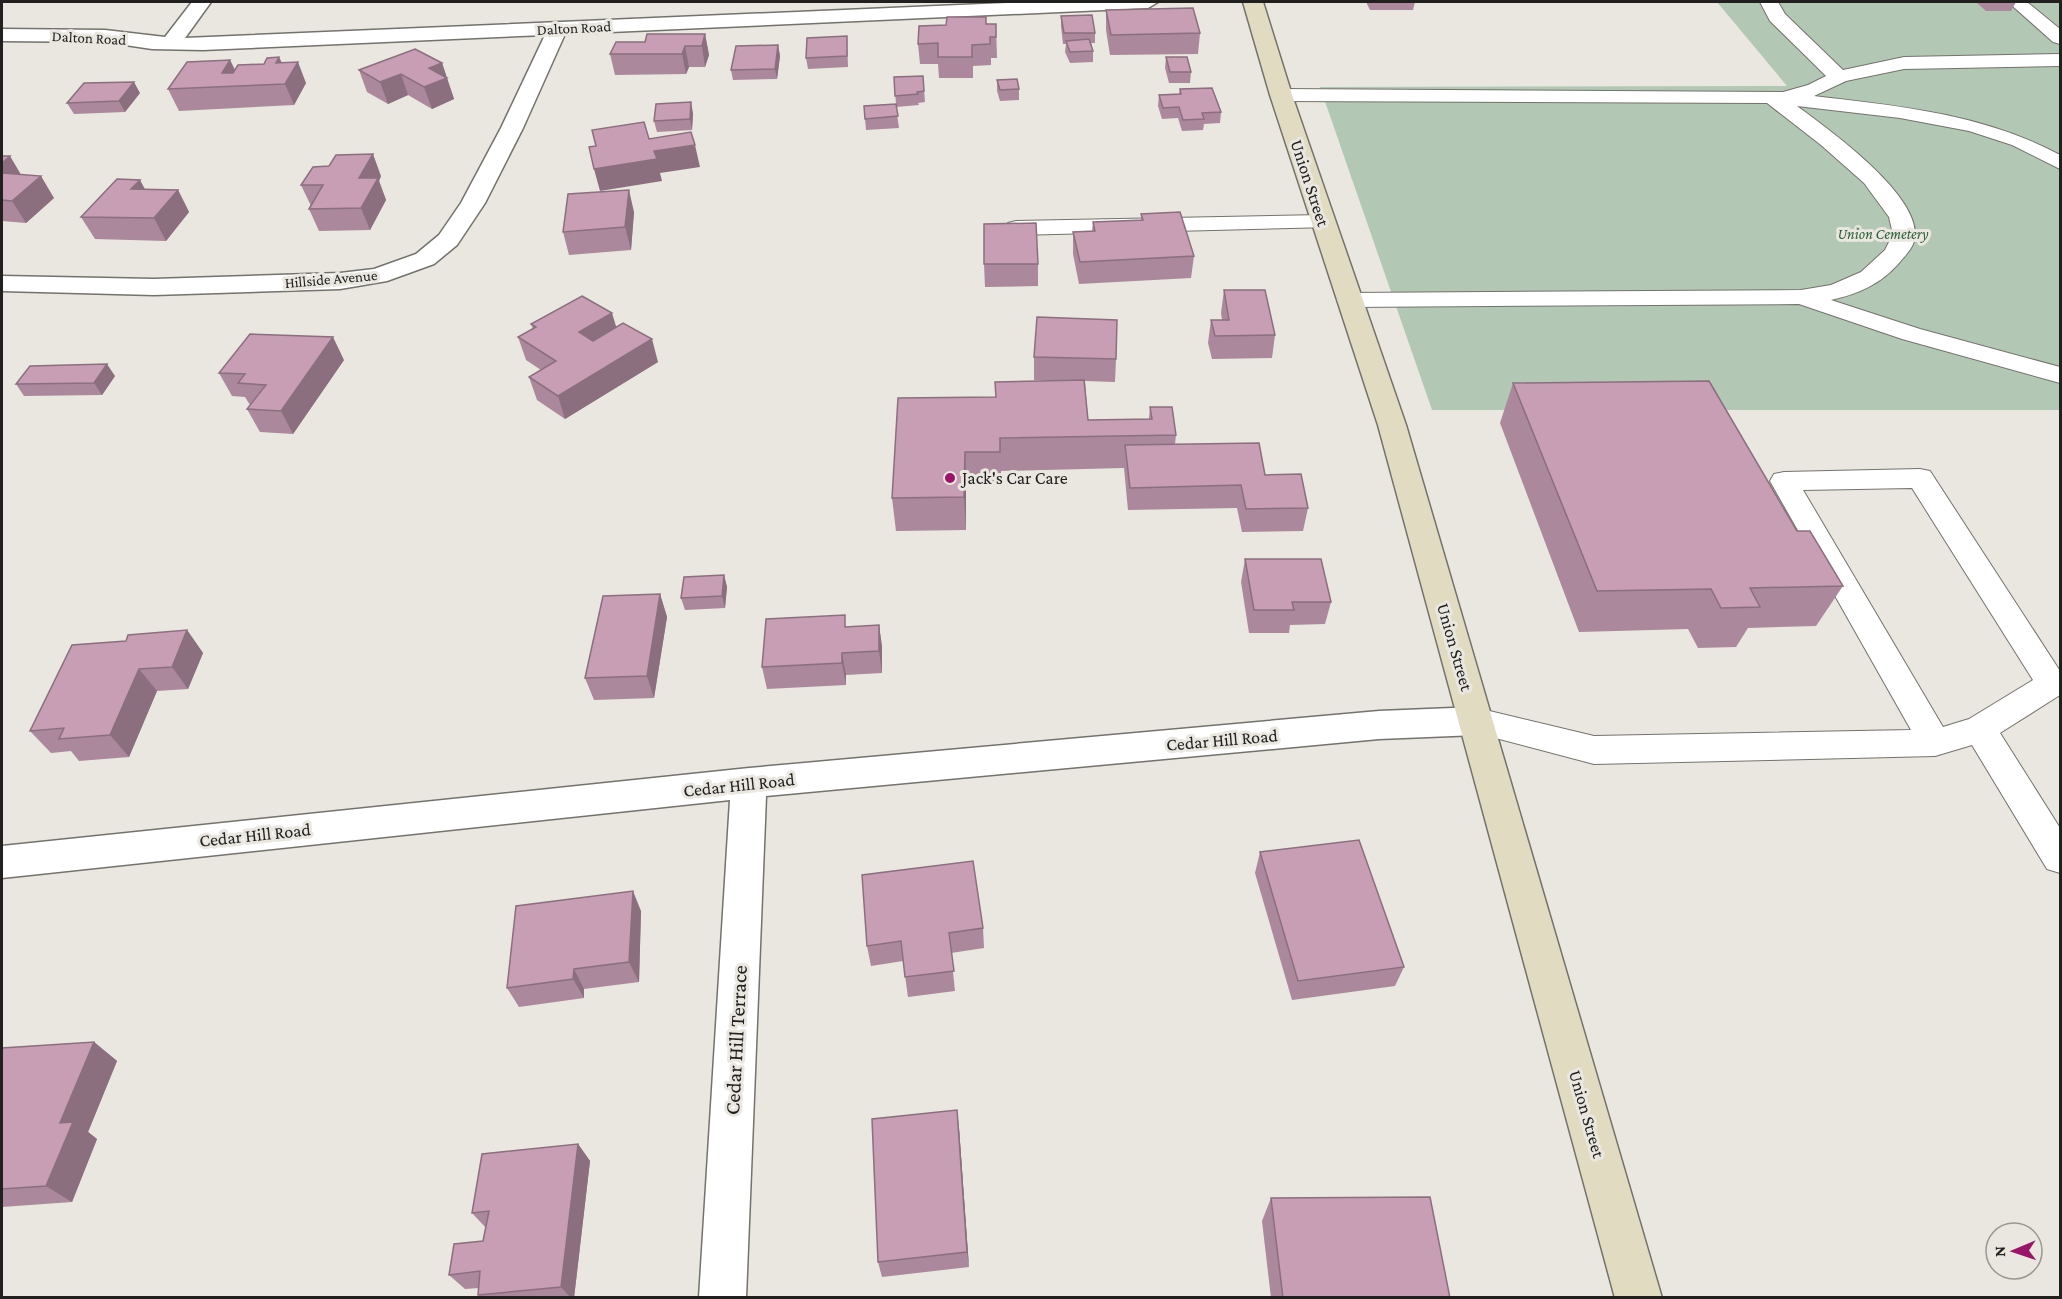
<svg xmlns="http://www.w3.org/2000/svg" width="2062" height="1299" font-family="'Crimson Pro',serif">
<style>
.green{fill:#b3c7b5}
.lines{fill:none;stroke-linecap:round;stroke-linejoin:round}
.service-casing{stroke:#74726c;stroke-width:2}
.minor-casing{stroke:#74726c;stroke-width:3}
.secondary-casing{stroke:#74726c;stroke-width:3}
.service{fill:#fff;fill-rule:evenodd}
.minor{fill:#fff;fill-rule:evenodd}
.secondary{fill:#e0dbc1;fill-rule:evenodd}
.wall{fill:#ab889b}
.shaded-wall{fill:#8b6f7e}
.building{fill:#c79eb4;stroke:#8b6f7e;stroke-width:1.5}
.poi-dot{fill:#9a1569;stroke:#e9e7e0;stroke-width:2}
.labels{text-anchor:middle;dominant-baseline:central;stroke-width:6;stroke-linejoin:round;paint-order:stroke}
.far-street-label{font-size:15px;fill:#21201e;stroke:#e9e7e0}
.far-park-label{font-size:15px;font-style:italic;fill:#2b5e36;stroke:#e9e7e0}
.street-label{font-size:18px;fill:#21201e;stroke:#e9e7e0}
.poi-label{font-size:18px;fill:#21201e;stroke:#e9e7e0;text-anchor:start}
.near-street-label{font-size:21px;fill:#21201e;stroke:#e9e7e0}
</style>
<rect width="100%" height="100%" fill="#e9e7e0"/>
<path class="green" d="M1717,2h343v408h-628l-112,-323 467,-1z"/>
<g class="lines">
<g class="service-casing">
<path id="service" d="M1760,2h18l7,12 58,56 61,-13 156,-3v12l-156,3 -58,12 -32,15c85,10 170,18 246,59v14l-48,-24 -43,-14 -69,-13 -103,-12c31,23 121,87 118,130 0,10 -10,20 -16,27 -18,21 -41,31 -68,37l89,29 140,38v16l-158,-44 -103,-35 -450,3 -9,-2 -3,-5 3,-5 9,-2 452,-3 30,-5 30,-13 24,-22 8,-16 -4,-17 -25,-34 -43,-38 -54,-42 -486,-2 -7,-2 -3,-4 3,-4 7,-2 502,3 25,-7 18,-9 -56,-55z
M2008,2h19l33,27v15l-7,-2z
M1323,215l8,2 3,5 -3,5 -315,8 -8,-2 -3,-5 3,-5 8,-2z
M1920,469l10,2 130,200v24l-60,38 60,95v45l-13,-4 -75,-124 -37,11 -341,8 -129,-34 -4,-9 4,-9 12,-4 117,28 317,-6 -141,-249 4,-7 10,-2zM1912,488l121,192 -64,39 -26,8 -140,-237z"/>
</g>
<g class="minor-casing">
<path id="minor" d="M192,2h19l-26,36 845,-36h128l-10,6 -583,26 -42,94 -38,75 -28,42 -23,19 -47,17 -47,8 -186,6 -152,-4v-15l152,3 186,-6 34,-4 42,-15 23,-19 22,-32 40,-75 44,-93 -342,15 -51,-1 -47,-7 -103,-1v-12l103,1 60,7z
M1477,707l12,4 5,10 -5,10 -12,4 -98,4 -613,57 -20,502h-47l31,-498 -728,78v-32l747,-78 630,-57z"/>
</g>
<g class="secondary-casing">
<path id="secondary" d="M1243,2h20l29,93 114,330 256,873h-47l-237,-873 -108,-330z"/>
</g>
<use href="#service" class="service"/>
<use href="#minor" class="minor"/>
<use href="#secondary" class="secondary"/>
</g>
<path class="wall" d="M1366,2h49l-2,8h-43z
M1976,2h40l-5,9h-25z
M1106,10l94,23 -2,21 -88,1 -4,-25z
M1061,16l34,17v10h-4l2,8v11l-23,1 -5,-11 1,-8h-3l-2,-18z
M996,24l1,34h-6v7l-18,1v12h-34l-1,-14h-18l-2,-20 28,-19z
M705,34l4,21 -4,12h-16l-3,7 -71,1 -5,-21 35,-12z
M847,36l1,31 -40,2 -2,-11z
M778,45l2,11 -3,23 -44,1 -2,-10z
M279,57l3,6 24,20 -12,22 -115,6 -11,-22 62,-29 5,10 29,-6z
M1166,57l25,15 -1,11h-21l-4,-15z
M442,63l12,36 -22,10 -24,-14 -20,9 -21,-12 -8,-22z
M923,76l2,26 -7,1 1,2 -23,2 3,21 -33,2 -2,-24 32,-2 -2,-27z
M997,80l22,9v11l-19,1 -3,-10z
M1180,89l41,23 -1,11 -16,1 -1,6 -21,1 -4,-13 -16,1 -4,-13 1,-11 20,-1z
M140,93l-15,19 -51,2 -7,-11z
M693,113l-1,17 -35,2 -3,-11z
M2,156l19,19 33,23 -28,25 -24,-2z
M381,176l-2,5 7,19 -16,30 -51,1 -10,-22 2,-3 -10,-21z
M146,190h32l11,22 -23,29 -71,-2 -14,-22z
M634,212l-3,38 -62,5 -6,-23z
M1141,214l53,42 -3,22 -112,6 -6,-30v-22l19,-1 1,-9 48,-2z
M984,264h54v22l-53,1z
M1224,290l51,45 -3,23 -60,1 -4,-16 3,-23h11l-1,-7z
M531,324l85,3 42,35 -93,57 -28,-19 -8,-23 12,-7 -15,-10 -8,-23 15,-8z
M1034,357l82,2 -1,23 -30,-1 3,39 61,-1 1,-12 26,28 -1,9 90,31 43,33 -5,23 -61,1 -5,-24 -109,2 -4,-42 -123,3v14h-35v45l-70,1 -4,-33 104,-101 68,-16 -30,-1z
M344,360l-51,74 -33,-2 -13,-23 3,-4 -5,-8 -13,-1 -13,-23z
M115,376l-13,19 -78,1 -8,-12z
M1513,383l284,148 46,55 -27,40 -68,2 -12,19 -38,1 -10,-19 -109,3 -79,-209z
M1245,559l86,43 -6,22 -35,1 -1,8h-40l-8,-51z
M724,575l3,12 -2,21 -40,2 -4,-12z
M660,594l7,23 -13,81 -60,2 -9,-22z
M879,625l3,22v26l-36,2v10l-79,4 -5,-22z
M187,630l16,23 -15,36 -31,2 -28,66 -50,4 -8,-10 -20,2 -21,-22 96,-90z
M1260,852l144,115 -9,19 -103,14 -37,-127z
M641,911l-2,71 -55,7v9l-65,9 -12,-19z
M983,928l1,20 -33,5 4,38 -47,6 -5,-36 -32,5 -4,-20z
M94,1042l23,19 -29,71 9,7 -25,63 -70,5v-159z
M959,1128l10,139 -87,10 -4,-15z
M578,1144l12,17 -16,137h-93l-3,-3 1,-7 -14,1 -16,-14 34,-34 3,-13 -14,-15z
M1271,1198l179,100h-179l-9,-77z"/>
<path class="shaded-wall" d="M705,34l4,21 -4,12 -3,-21z
M778,45l2,11 -3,23 -2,-10z
M685,46l4,21 -3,7 -4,-20z
M279,57l9,21 10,-16 8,21 -12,22 -18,-42z
M230,60l10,21 -18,-8z
M442,63l12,36 -22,10 -8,-22 5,-19z
M401,74l7,21 -20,9 -8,-22z
M134,82l6,11 -15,19 -6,-11z
M691,102l2,11 -1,17 -2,-11z
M695,145l5,22 -40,6 2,8 -62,10 -6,-22 60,-18z
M373,154l8,22 -2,5 7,19 -16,30 -9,-22 -2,-30z
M10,156l13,22 -21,13v-28z
M41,176l13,22 -28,25 -14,-22z
M140,180l12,22 -21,-13z
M178,190l11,22 -23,29 -12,-23z
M629,190l5,22 -3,38 -6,-23z
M612,313l7,23 -33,19 -7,-23z
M333,337l11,23 -51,74 -12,-23z
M652,339l6,23 -93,57 -7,-23z
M107,364l8,12 -13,19 -8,-12z
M965,452l1,33v45l-2,-33z
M724,575l3,12 -2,21 -3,-12z
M660,594l7,23 -13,81 -7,-22z
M879,625l3,22v26l-3,-22z
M187,630l16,23 -15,36 -16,-22z
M842,653l4,22v10l-4,-22z
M139,669l18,22 -28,66 -19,-22z
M633,891l8,20 -2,71 -10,-20z
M574,969l10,20v9l-11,-19z
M94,1042l23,19 -29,71 9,7 -25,63 -26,-16 14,-63z
M957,1110l2,18 10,139 -2,-15z
M578,1144l12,17 -16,137h-3l-10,-11z"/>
<path class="building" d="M1193,8l7,25 -89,2 -5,-25z
M1092,15l3,18h-31l-3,-17z
M947,17h39v7h10v13h-6v7l-18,1v12h-34v-14l-20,1 1,-18 27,-1z
M647,34h58l-3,12h-17l-3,8h-72l6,-12h29z
M847,36v20l-41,2 1,-20z
M1089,39l4,12 -23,1 -4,-11z
M778,45l-3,24 -44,1 5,-24z
M415,49l27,14 -13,5 18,10 -23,9 -23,-13 -21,8 -21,-12z
M279,57l-3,6 22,-1 -13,22 -117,5 19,-27 43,-2 -8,13h11l5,-8 26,-1 3,-6z
M1166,57h21l4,15h-21z
M923,76l1,15 -7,1 1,2 -23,2 -1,-19z
M1017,79l2,10 -19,1 -3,-10z
M134,82l-15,19 -52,2 17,-20z
M1212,88l9,24 -19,1 2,6 -21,1 -4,-13 -16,1 -4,-13 22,-1 -1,-5z
M691,102l-1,17 -36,2 2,-17z
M896,104l2,12 -33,3 -1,-13z
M644,122l5,17 42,-7 4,13 -41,6 3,8 -63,10 -5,-22 7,-1 -4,-16z
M373,154l-14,24h19l-17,30 -52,1 14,-24h-22l12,-18 16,-1 7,-11z
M2,156h8l-8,7z
M2,173l39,3 -29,25 -10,-1z
M117,179l23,1 -9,9 47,1 -24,28 -73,-1z
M629,190l-4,37 -62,5 5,-38z
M1180,212l14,44 -114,6 -7,-30 22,-1 -2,-9 50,-2 -2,-6z
M1036,223l2,41h-54v-40z
M1224,290h41l10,45 -60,1 -4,-16h18z
M582,296l30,17 -33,19 14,9 30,-18 29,16 -94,57 -29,-19 27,-16 -38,-24 18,-10 -5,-3z
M1037,317l80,3 -1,39 -82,-2z
M250,334l83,3 -52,74 -34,-2 19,-24 -28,-2 7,-9 -26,-1z
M107,364l-13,19 -78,1 14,-18z
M1084,380l4,40 64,-1 -2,-12h22l4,28 -176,3v14h-35l-1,45 -72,1 6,-100 98,-1 -1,-15z
M1709,381l88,150h13l33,55 -93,2 10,19 -39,1 -10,-19 -114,2 -84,-208z
M1259,443l6,32 36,-1 7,34 -62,1 -5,-24 -111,3 -5,-43z
M1245,559h76l10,43h-39l2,8h-40z
M724,575l-2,21 -41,2 3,-21z
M660,594l-13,82 -62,2 18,-82z
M845,615v12l34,-2v26l-37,2v10l-80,4 4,-48z
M187,630l-15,37 -33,2 -29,66 -51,4 5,-11 -34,3 42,-86 54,-4 2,-6z
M1359,840l45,127 -106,14 -38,-129z
M973,861l10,67 -34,5 5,38 -49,6 -4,-36 -34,5 -5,-71z
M633,891l-4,71 -55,7 -1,10 -66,9 9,-82z
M94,1042l-34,81 13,-1 -27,64 -44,3v-141z
M957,1110l10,142 -89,10 -6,-143z
M578,1144l-17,143 -83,8 2,-24 -31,4 5,-31 29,-3 6,-30 -17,2 10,-59z
M1430,1197l20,101h-167l-12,-100z"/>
<circle class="poi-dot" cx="950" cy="478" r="6"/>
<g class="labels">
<g class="far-street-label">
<text transform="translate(574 28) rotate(-3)">Dalton Road</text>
<text transform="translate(89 38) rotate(3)">Dalton Road</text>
<text transform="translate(331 279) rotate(-5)">Hillside Avenue</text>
</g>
<g class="far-park-label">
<text x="1883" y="234">Union Cemetery</text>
</g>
<g class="street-label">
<text transform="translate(1310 183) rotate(72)">Union Street</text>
<text transform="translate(1455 647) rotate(74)">Union Street</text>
<text transform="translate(1222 740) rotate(-5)">Cedar Hill Road</text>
<text transform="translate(739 785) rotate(-6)">Cedar Hill Road</text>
<text transform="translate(255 835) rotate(-6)">Cedar Hill Road</text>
<text transform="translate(1587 1114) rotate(74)">Union Street</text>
</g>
<g class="poi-label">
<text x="962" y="478">Jack's Car Care</text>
</g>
<g class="near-street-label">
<text transform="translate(736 1040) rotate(-87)">Cedar Hill Terrace</text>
</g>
</g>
<rect width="2062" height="1299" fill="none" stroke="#21201e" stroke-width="6"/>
<g transform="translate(2014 1251) rotate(268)"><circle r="28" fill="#e9e7e0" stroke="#999792" stroke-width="1.5"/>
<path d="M0-4.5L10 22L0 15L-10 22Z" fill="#9a1569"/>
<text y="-9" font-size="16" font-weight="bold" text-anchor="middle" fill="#21201e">N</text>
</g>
</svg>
